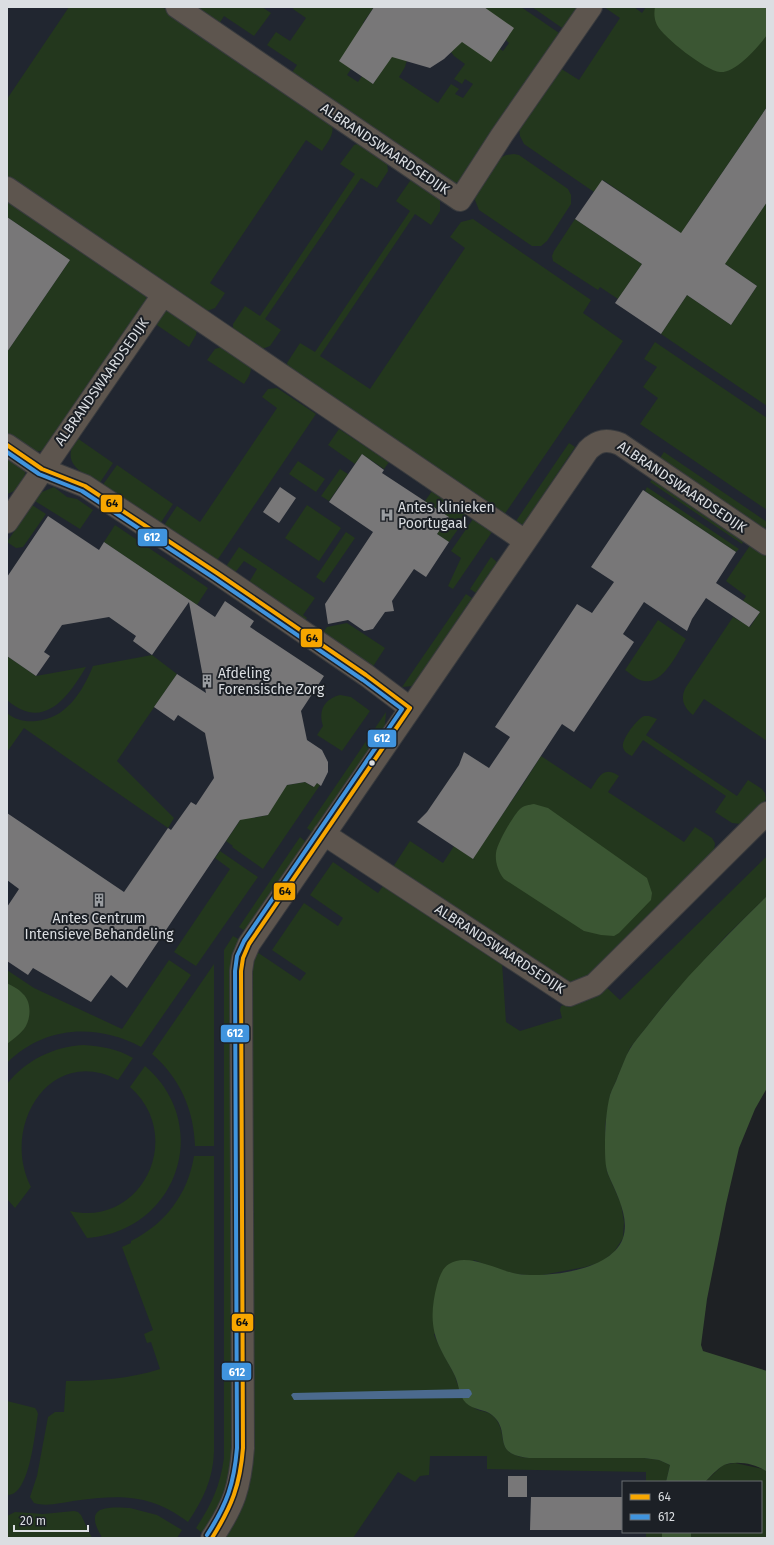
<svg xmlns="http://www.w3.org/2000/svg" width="774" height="1545" font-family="'Fira Sans',sans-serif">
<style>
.built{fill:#212630}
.green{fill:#23371d}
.forest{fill:#3b5633}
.water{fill:#4b6a8e}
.building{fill:#787778}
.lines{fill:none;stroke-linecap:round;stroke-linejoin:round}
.street-casing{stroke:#393b3e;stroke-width:24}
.street{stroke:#5d554e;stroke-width:22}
.bus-1-casing{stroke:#1c2026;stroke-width:7}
.bus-2-casing{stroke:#1c2026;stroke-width:7}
.bus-1{stroke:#f7a600;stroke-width:4}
.bus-2{stroke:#4094de;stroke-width:4}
.bus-dot{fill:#dbdee2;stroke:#1c2026;stroke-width:1.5}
.labels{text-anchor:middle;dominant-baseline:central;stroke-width:4;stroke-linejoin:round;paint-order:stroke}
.street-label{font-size:14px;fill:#dbdee2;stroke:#1c2026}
.poi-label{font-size:14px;fill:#dbdee2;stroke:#1c2026;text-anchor:start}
.line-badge{stroke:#1c2026;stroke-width:1.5}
.badge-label{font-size:11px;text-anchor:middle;font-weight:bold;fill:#fff}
.pale-badge-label{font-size:11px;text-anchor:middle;font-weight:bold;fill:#111}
</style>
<rect width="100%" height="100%" fill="#1e2124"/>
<path class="built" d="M7,7h760v1016l-54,162 -31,297h-59v50h64l1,6h-681z"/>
<path class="green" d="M69,7h93l168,114c7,11 -2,20 -8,30l-16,-11 -96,143 15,10 -10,15 -8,3 -200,-134v-78z
M193,7h69l9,6 -17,23 -30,-20 -5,8z
M294,7h80l-11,16 1,1 -13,45 -4,6 11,7 4,-6 11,8 25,-37 9,13 -2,7 -6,10 39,26 13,-19 8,5 -4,5 8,4 10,-14 -8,-5 -3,5 -8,-5 11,-15 -11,-8 -3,-4 3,-15 46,12 3,2 6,-8 -3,-3 -22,-33h37l41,28 -103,148 -8,-1 -160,-108 6,-9 -30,-20 9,-13 14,9 16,-23 -13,-9z
M532,7h49l-16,23z
M604,7h30l8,6 4,-6h121v100l-80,117 4,16 -88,-60 -9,12 -70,-48 -4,-8 -1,-8 41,-60 19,12 41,-62z
M360,143l27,20 1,8 -11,17 -16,-10 -96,141 16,11 -11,16 -8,3 -29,-20v-5l12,-18 15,10 95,-142 -15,-10 14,-19z
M514,154l5,1 49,34 3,6v9l-24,37 -6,5h-9l-53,-36 -4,-10 1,-8 22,-33 8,-4z
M410,181h2l28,16v14l-9,14 -16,-11 -95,142 50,33 95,-141 -15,-11 11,-15 12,-3 118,81 -8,13 40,28 -119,174 -216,-147 -1,-5 13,-20 15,9 95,-141 -14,-10z
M7,198l139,97 1,6 -102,149 -10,2 -28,-16v-84l63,-92 -63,-43z
M767,202v204l-106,-72 26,-39 44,30 26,-39 -55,-38 29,6z
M575,219l67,45 -24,35 -18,-12 -2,3 -45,-29 -1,-5 2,-5z
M168,309l29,21 -1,5 -7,12 -35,-24 9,-13z
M655,342l112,76v92l-127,-86 18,-26 -15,-11 14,-20 -13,-8z
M225,346l26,19c1,7 -3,13 -7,19l-37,-24 8,-11z
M277,388l39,26 -100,148 -53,-35 14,-21 23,16 77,-114 -15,-11 6,-8z
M339,429l50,33 -5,7 -22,-15 -7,10 -27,-19z
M77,438l36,25 -14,21c-19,-13 -39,-21 -22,-46z
M569,443l6,4 -52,78 -7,-4z
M664,452l103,70 -2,7 -105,-71z
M7,455l18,15c1,11 -6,21 -18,24z
M298,461l27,18 -9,13 -27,-18z
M117,465l56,39 -13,20 -58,-38z
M340,469l8,5 -19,27 -8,-5z
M653,478l91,62 -2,4 -92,-62z
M54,487l13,10 10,2 16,11 -13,19 -45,-28 7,-9z
M647,487l92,62 -3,3 -91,-61z
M432,491l36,24 -19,27 -12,-8 11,-17 -23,-16z
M32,505l14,9 -23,33 -7,1 -9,-6z
M307,505l34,23 -22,33 -34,-23z
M473,519l11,7 4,-1 6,4 -41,60 -5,-3 13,-28 -10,-7z
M115,525l93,63 -11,17 -93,-63z
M346,532l9,6 -31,45 -8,-6z
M751,544l16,11v186l-63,-42 -11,16c-10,-8 -13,-17 -7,-28l47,-70 17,10 10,-15 -17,-11 3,-5 -20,-15z
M239,547l76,51 -12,17 4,3 -3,4 -56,-38 9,-15 -13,-8 -10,13 -9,-6z
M491,557l6,5 -21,31 -6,-4z
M466,594l6,4 -59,88 -11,1z
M658,620l28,19c-8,13 -23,46 -42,42 -7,-1 -13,-7 -19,-11z
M347,623l38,25 -13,20 -50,-34 5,-7z
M152,655l25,19 -60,87 57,57 -6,10 -144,-100 -17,24v-39c8,7 18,9 29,8 30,-2 47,-30 57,-55z
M7,656l29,20 50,-9c-18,30 -42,65 -79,33z
M340,695l11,2 19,14 -28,40 -25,-16 6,-9c-5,-15 1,-27 17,-31z
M386,712l-1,13 -4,8 -68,100 -6,-5z
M644,716h5l8,3 -11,16 91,61 11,-16 14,9 3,4 1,6 -3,5 -22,20 -9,-1 -17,-11 11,-16 -83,-56 -11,16c-4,-2 -8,-4 -9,-9 -2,-7 14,-28 21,-31z
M541,756l50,33c8,-12 12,-24 28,-13l-11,16 76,50 11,-15 17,11 3,5 -1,9 -130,129 -13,4 -178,-118 17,-26 33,22 11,-17 21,14 -2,-2 46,-68h2l-1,-1z
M305,782l8,5 4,-4 3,2 -57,84 -31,-22 1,-1 -7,-5 13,-19 2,-12 12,8 15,-3 3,-27z
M300,837l6,5 -61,89 -6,-4z
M220,851l38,26 -62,89 -22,-14 56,-83 -15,-11z
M767,856v40l-41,40 -58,64 -38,48 -20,47 -5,31v24l2,22 14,32 3,18 -1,16 -9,14 -13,10 -16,5 -48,9 -20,-2 -18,-4 -25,-10 -40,75c6,14 14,27 21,41 1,4 2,8 4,12 2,4 13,19 17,21 6,3 12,2 17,7 18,18 -2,38 36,42h115l15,2 11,5 -4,17h-20v-10l-159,-3v-13h-57l-1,19 -9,1 -5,6 -17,-10 -45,66h-129l29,-98 -1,-470 1,-7 4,-11 43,29 6,-8 -34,-23 32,-47 34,23 5,-8 -33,-23 23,-33 45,31 7,-10 117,80 4,59 14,9 42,-13 -2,-8 1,-4 38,-12 7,-7 14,13z
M233,936l7,4 -8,509c-3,35 -9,54 -30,84l-6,-5c16,-24 24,-42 28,-70v-508z
M169,960l22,15 -50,72c-45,-24 -97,-21 -134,16v-93l27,18 88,41z
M214,964v182h-19c-1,-36 -15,-68 -43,-92z
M83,1045c18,1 35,4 50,13l-15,22c-68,-36 -118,47 -87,107l-16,21 -8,-9v-115c19,-24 46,-37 76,-39z
M145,1066c69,59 32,166 -58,172l-17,-27c72,17 116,-75 60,-124z
M194,1156h20v296c-1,27 -11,48 -26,70 -39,-29 -68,-27 -115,-21 -12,2 -27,6 -39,2l-4,-6 7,-21 11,-59 7,-5h9l2,-31c32,0 63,-2 94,-12l-9,-27 -4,1 -3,-9 9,-4 -31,-83 9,-4v-2c34,-17 57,-47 63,-85z
M7,1401l28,7 2,3 1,3c-3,17 -8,83 -31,81z
M735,1463l28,6 4,3v66h-76v-6h70v-50h-56l18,-17z
M130,1508l27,7 25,15 -5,8h-75c-2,-5 -7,-12 -7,-18 -2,-16 26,-12 35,-12z
M74,1511l4,1 3,3 11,23h-85v-22l8,-4 28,2z
M646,1532h16v6h-16z"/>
<path class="forest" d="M655,7h112v28c-9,12 -31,38 -47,37 -14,-1 -57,-35 -63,-47 -3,-6 -3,-12 -2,-18z
M534,804l14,4 99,70 5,15 -1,7 -32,33 -5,3 -13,-1 -17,-4 -80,-52c-6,-8 -9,-17 -8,-26 1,-10 17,-37 24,-44 4,-4 9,-4 14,-5z
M767,896v192l-12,21 -16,39 -13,56 -19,95 -6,46 2,6 64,20v101c-10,-8 -30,-12 -43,-7 -6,3 -14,12 -19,17h-39l4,-17 -11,-5 -15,-2h-115c-40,-4 -16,-26 -37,-43 -7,-6 -19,-5 -26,-12 -7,-7 -7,-18 -11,-27 -4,-9 -10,-17 -14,-26 -11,-21 -10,-42 -4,-65 2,-7 5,-17 12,-21 19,-12 49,7 69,10 28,4 94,-3 105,-36 7,-21 -7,-45 -15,-64 -3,-8 -3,-20 -3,-29 0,-16 1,-34 5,-50 2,-6 6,-13 8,-19 4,-9 7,-19 12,-27 4,-7 10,-14 15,-20 14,-18 28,-35 43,-52 26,-28 52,-55 79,-81z
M7,983c5,3 12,6 16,11 9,8 8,26 1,35 -5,6 -11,10 -17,15z
M662,1532h29v6h-29z"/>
<path class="water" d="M469,1389l2,2 1,3 -3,4 -175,2 -3,-5 2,-2z"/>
<path class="building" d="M374,7h110l30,21 -23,34 -29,-20 -18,17 -14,9 -38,-11 -19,27 -34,-23z
M767,107v95l-42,62 32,22 -26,39 -44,-30 -26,39 -46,-31 27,-39 -67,-45 27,-39 79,53z
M7,217l63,43 -63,92z
M362,454l22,16 -2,3 67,44 -12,17 12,8 -23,35 -12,-8 -22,32 2,10 -9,1 -12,17 -9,2 -16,-11 -20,4 -3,-20 48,-72 -44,-30z
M280,487l16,11 -17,25 -16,-11z
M643,490l93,62 -20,31 44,29 -11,15 -43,-29 -14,21 -5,12 -43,-29 -21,32 11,8 -60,90 -12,-8 -89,135 -56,-37 10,-10 32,-47 5,-13 25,16 21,-31 -15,-10 82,-123 15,9 22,-31 -23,-15z
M48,516l51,34 5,-8 111,75 10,-16 29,20 -4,6 74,49 -23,35 6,29 15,10 6,12v10l-7,14 -4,-3 -3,4 -9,-5 -18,3 -19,30 -28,5 -113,168 -16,-13 -20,27 -58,-34 -5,7 -21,-14v-54l12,-18 -12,-9v-67l117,79 44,-64 3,2 20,-28 5,3 18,-27 -9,-45 -27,-18 -4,6 -20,-14 23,-33 29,19 -17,-91 -37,53 -19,-14 3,-5 -27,-19 -47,8 -18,27 6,4 -14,20 -29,-20v-79z
M508,1476h19v21h-19z
M531,1497h92v33h-93z"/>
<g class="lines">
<g class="street-casing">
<path id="street" d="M177,7l283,193 42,-65 89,-128
M7,188l518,353
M7,445l35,24 43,17 132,87 149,102 44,33
M7,522l156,-227
M324,834l245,161 25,-10 173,-172
M212,1538c22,-33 28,-50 31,-90l-2,-477 2,-13 6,-14 339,-494c10,-10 19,-11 32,-6l147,100"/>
</g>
<use href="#street" class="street"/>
<g class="bus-1-casing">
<path id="bus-1" d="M7,445l35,24 43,17 132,87 149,102 44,33
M212,1538c20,-32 28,-53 31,-90l-2,-477 2,-13 6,-14 161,-236"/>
</g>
<g class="bus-2-casing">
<path id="bus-2" d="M7,452l32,22 43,17 132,87 149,102 39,29 -158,232 -7,15 -2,15 2,477c-3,36 -10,56 -30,87"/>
</g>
<use href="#bus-1" class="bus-1"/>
<use href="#bus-2" class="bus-2"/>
</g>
<defs>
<g id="hospital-bare" transform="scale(1.08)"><path d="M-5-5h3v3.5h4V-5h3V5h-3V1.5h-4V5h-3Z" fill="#999ca0" stroke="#1c2026" stroke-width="2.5" paint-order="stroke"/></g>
<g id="building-bare" transform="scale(1.08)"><path d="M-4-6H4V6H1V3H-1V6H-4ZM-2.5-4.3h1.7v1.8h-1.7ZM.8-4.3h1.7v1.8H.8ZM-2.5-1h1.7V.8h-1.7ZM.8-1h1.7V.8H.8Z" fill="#999ca0" stroke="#1c2026" stroke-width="2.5" paint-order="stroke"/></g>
</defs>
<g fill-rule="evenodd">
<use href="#hospital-bare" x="387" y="515"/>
<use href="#building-bare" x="207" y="681"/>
<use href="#building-bare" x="99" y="900"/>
</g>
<circle class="bus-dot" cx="372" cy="763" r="3.5"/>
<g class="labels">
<g class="street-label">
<text transform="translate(385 149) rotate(34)">ALBRANDSWAARDSEDIJK</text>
<text transform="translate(102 382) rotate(-55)">ALBRANDSWAARDSEDIJK</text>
<text transform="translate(682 487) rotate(34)">ALBRANDSWAARDSEDIJK</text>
<text transform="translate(500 949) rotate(33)">ALBRANDSWAARDSEDIJK</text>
</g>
<g class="poi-label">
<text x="398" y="507">Antes klinieken<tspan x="398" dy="16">Poortugaal</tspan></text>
<text x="218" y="673">Afdeling<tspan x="218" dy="16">Forensische Zorg</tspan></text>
<text x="99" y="918" text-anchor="middle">Antes Centrum<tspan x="99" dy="16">Intensieve Behandeling</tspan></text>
</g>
</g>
<g class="line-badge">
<rect x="100" y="494" width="23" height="19" rx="4" fill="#f7a600"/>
<rect x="137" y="528" width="31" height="19" rx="4" fill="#4094de"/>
<rect x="300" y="628" width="23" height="20" rx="4" fill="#f7a600"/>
<rect x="367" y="729" width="30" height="19" rx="4" fill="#4094de"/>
<rect x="273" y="882" width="23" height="19" rx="4" fill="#f7a600"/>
<rect x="220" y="1024" width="30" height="19" rx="4" fill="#4094de"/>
<rect x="231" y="1313" width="23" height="19" rx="4" fill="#f7a600"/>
<rect x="221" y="1362" width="31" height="19" rx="4" fill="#4094de"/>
</g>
<g class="badge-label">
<text x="152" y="541">612</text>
<text x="382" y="742">612</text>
<text x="235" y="1037">612</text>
<text x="237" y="1376">612</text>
</g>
<g class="pale-badge-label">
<text x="112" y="507">64</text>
<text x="312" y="642">64</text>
<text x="285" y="895">64</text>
<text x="242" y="1326">64</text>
</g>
<rect width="774" height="1545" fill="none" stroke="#dbdee2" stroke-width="16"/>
<rect x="622" y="1481" width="140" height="52" fill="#1c2026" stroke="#686c71"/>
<rect x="630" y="1494" width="20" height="6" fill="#f7a600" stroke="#686c71"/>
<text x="658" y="1501" font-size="12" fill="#dbdee2">64</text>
<rect x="630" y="1514" width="20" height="6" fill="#4094de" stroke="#686c71"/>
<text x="658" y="1521" font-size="12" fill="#dbdee2">612</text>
<path d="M14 1525v6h74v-6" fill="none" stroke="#dbdee2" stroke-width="2"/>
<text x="20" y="1525" font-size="12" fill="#dbdee2" stroke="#1c2026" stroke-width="3" paint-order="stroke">20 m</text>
</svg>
